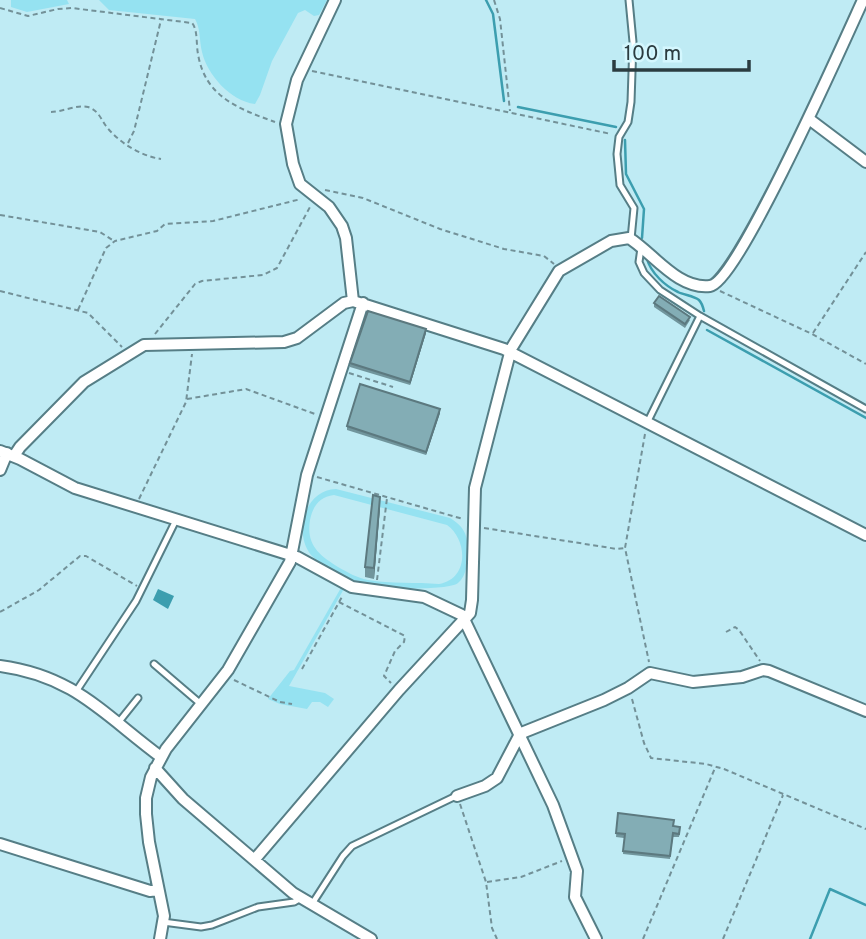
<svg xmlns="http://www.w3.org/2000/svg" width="866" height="939" font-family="Overpass,sans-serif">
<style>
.green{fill:#95e2f1;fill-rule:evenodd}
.water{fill:#3c9eaf}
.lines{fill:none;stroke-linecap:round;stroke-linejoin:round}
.stream{stroke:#3c9eaf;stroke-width:2.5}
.lane-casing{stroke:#567e86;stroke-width:9}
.street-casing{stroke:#567e86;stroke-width:14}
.path{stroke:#739198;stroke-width:2;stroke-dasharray:5 3.5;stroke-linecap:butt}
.lane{stroke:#fff;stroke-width:5}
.street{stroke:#fff;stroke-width:10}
.wall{fill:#71959c}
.shaded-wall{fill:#5c797f}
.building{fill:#83adb5;stroke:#5c797f;stroke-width:2}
</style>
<rect width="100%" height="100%" fill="#bfebf4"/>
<path class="green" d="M11,0h56l2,4 -42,8 -16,-5z
M99,0h228l-8,15 -5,1 -9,-6 -7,3 -26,48 -12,34 -5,9c-25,-3 -48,-30 -53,-52 -3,-12 -1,-22 -7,-33l-86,-9z
M336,489l114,29c13,8 17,15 18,30 0,12 -1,28 -10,35 -10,8 -82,6 -96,2 -12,-3 -43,-21 -51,-30 -18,-23 -6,-65 25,-66zM334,495l113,30c21,15 22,54 -8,59 -23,-2 -49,0 -71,-4 -11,-2 -21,-8 -30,-13 -19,-12 -32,-22 -28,-47 3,-14 9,-23 24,-25z
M342,586l3,1 -56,99 36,7 9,6 -6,8 -8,-5h-8l-5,7 -27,-5 -12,-5 22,-28 4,-1z"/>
<path class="water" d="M158,589l16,7 -6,13 -15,-9z"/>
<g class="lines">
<path class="stream" d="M486,0l7,14 11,87
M518,107l98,20
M625,140l1,34 18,35 -2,29
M647,259c4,14 18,27 31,33 6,3 16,4 21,8 3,3 4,7 5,11
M707,330l159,88
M810,939l20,-50 36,16"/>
<g class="lane-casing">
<path id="lane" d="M629,0l4,42 -2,60 -3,20 -9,15 -2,17 3,31 14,23 -3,31
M641,248l-2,14 5,11 16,17 40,26 166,93
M647,423l53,-107
M154,664l48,41
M77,690l59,-89 40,-81
M118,723l20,-25
M312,904l31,-48 9,-10 104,-50
M163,922l38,5 11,-2 46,-18 36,-5 7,-4"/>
</g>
<g class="street-casing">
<path id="street" d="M335,0l-38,80 -11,44 7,40 7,20 29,23 13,19 4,12 7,63
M809,119l57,43
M0,451l20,8 55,29 222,69 55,30 72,10 38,18 91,190 24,66 -2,26 21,42
M14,456l6,-9 64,-65 60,-37 140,-3 13,-4 47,-35 9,-2 151,48 362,186
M0,470l7,-17
M0,666c75,10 104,49 161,91
M155,768l28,31 110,94 78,46
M457,796l28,-10 12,-8 22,-42 5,-4 80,-32 24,-12 22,-15 43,9 49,-5 21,-7 6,1 97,40
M0,844l150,47 8,-1
M255,859l144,-169 71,-77 2,-13 3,-112 36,-139 48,-78 52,-30 18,-3c24,15 49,52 81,48 27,-3 136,-249 153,-286
M160,939l4,-23 -15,-74 -3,-28v-16l5,-21 15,-28 62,-79 62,-108 17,-87 56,-172"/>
</g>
<path class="path" d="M494,0l6,19 10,92
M0,8l28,8 30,-7 14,-1 120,15c6,7 4,21 6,31 7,43 41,55 77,68
M312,71l299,63
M51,112c11,0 27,-8 37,-5 10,3 13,12 18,19 13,17 35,30 55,33
M128,143l6,-12 27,-111
M325,190l38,8 77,31 64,20 40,7 10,8
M0,215l100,17 14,9
M0,291l88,22 34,34
M720,291l92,43 54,30
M78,310l28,-62 9,-7 42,-10 8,-7 48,-3 88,-22
M813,333l53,-81
M155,334l40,-50 7,-3 61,-6 14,-7 33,-61
M349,373l44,14
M187,399l59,-10 69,25
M645,434l-20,114 24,114
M317,477l146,42
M139,499l47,-97 6,-48
M484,528l133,21 8,-1
M377,580l10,-82
M339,602l66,34 -1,6 -9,9 -11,25 7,7
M0,612l39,-22 41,-34h6l51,30
M726,632l9,-5 4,3 21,31
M302,669l41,-74
M234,680l46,22 12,2
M632,699l12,44 7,15 55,6 18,5 142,60
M460,804l26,78 6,46 5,11
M487,882l34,-5 41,-16
M643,939l72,-171
M723,939l60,-144"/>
<use href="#lane" class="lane"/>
<use href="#street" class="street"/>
</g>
<path class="wall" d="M654,303l36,17 -5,8 -31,-21z
M426,333l-16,52 -60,-18v-4z
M440,413l-14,42 -79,-25v-4z
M380,507l-6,72 -9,-2v-10z
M618,813l62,17 -1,7h-6l-3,22 -47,-5 1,-16 -8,-1z"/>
<path class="shaded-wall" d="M426,329v4l-16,52v-3z
M440,409v4l-14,42v-3z
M380,497v10l-6,72v-11z"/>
<path class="building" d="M659,296l31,21 -5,7 -31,-21z
M368,311l58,18 -16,53 -60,-19z
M360,384l80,25 -14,43 -79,-26z
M373,495l7,2 -6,71 -9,-1z
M618,813l56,7 -1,6 7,1 -1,7 -6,-1 -3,23 -47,-5 2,-17 -9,-1z"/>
<path d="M614 60v10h135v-10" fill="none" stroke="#2b3c40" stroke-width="3.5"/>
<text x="624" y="60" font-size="21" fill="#2b3c40" stroke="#d4f7fe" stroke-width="5" paint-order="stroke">100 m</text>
</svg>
